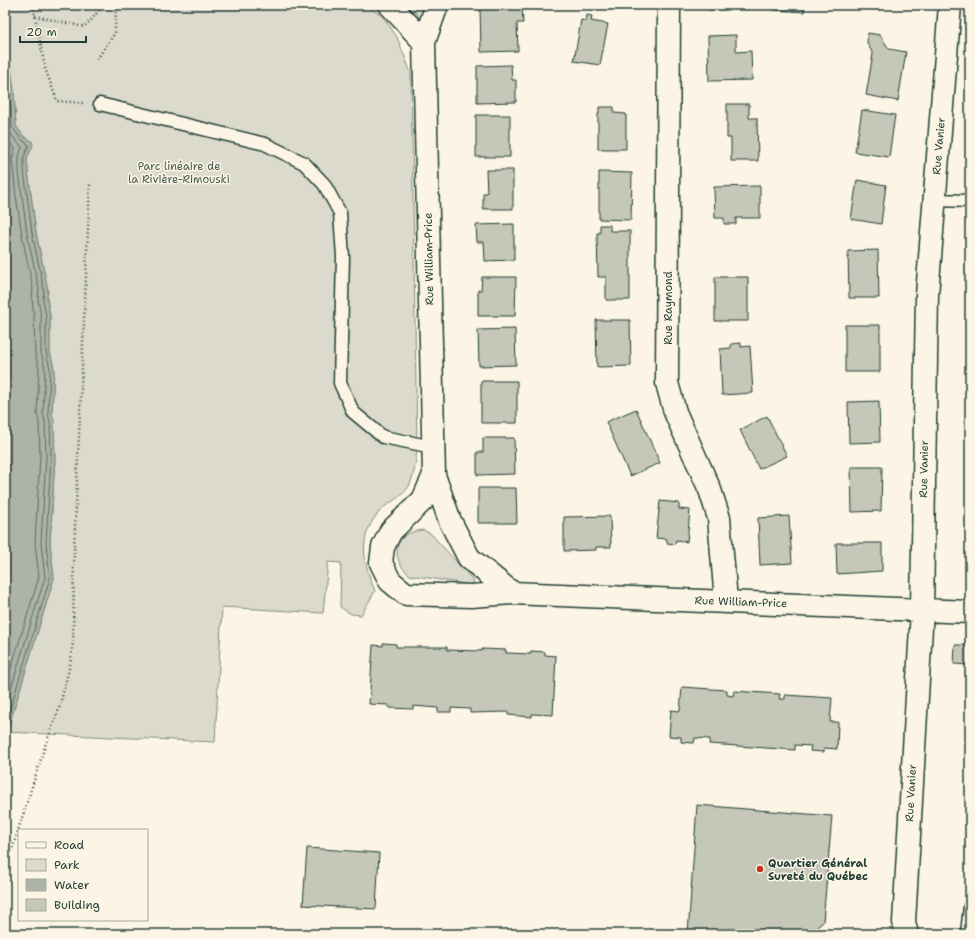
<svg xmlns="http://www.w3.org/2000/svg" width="975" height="939" font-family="'Shantell Sans',sans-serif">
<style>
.green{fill:#dcdacc;stroke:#7e8c80}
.water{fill:#aeb3a7;stroke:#758479}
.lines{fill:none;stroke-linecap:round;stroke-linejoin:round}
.shore{stroke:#586c62;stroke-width:1}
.building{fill:#c5c7b9;stroke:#1f3d34}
.lane-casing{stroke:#1f3d34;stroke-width:15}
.street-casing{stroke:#1f3d34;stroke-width:25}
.path{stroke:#1f3d34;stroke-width:2.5;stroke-dasharray:1 3;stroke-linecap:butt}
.lane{stroke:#fcf5e5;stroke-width:12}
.street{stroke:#fcf5e5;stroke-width:22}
.poi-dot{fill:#c8321e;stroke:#fcf5e5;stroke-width:1.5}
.labels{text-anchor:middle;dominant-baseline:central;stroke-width:3;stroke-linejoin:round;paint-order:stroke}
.street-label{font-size:11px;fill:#1f3d34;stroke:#fcf5e5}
.park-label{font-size:11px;fill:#455c52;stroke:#fcf5e5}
.poi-label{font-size:11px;font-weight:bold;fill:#1f3d34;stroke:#fcf5e5;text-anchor:start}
</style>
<rect width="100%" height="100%" fill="#fcf5e5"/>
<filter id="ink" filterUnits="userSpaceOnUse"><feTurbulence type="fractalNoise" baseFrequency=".025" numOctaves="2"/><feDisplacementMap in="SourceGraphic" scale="8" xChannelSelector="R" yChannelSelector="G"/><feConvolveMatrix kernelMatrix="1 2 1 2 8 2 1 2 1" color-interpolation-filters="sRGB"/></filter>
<g filter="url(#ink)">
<path class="green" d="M5,5h362l17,13 13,19 14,36 6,374c-1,14 -2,27 -8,39 -7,12 -19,15 -28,24 -24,25 -18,52 -6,81l-14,24 -10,-1 -11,-7 1,-44 -13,-1 -5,51 -101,-6 -7,135 -208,-10 47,-154 -4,-35 5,-85 -3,-45 2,-44 -4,-17v-36l-3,-17 1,-9 -12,-57 -8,-62 -1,-13 4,-8 1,-9 -8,-4 -8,-11 -2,-31 -9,-48z
M411,5h14l-1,21z
M423,530l8,4 43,47 -2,4 -62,-10c-11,-7 -19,-26 -7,-38 5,-5 13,-6 20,-7z"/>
<path class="water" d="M5,5h2v36l7,48 2,37 8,11 8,4 1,4 -6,13 1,13 8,62 12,57 -1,9 3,17v36l4,17 -2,44 2,8 1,37 -5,85 4,35 -47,154 -2,-2z"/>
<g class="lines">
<path class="shore" d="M5,60l5,29 2,38 9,12 8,6 -5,12v14l8,62 12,57 -1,9 3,17v36l4,17 -2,44 2,9 1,35 -5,86 4,35 -45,148
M5,95l2,35 15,17 -3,10v15l8,62 12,55 -1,10 3,18v35l4,17 -2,44 2,9 1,35 -5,86 4,34 -40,131
M5,137l10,12 -3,10 4,37 6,39 11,54 -1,10 2,18 1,36 4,15 -2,46 2,8 1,34 -5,87 4,34 -34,111"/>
</g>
<path class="building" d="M522,5l1,18h-6l1,28 -37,1 -1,-46z
M709,5h28v4l-28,1z
M774,5h31l-1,7 -31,-2z
M587,15l5,1 -1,5 17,3 -8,41 -26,-4 7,-41 5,1z
M868,33l12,2 9,14 17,3 -8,49 -32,-6 7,-41 -6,-11z
M736,35v17l15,-1 1,29 -43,1 -1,-45z
M511,65l1,15h4v22l-39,1v-37z
M727,104h22v14h8l1,43h-27v-23h-4z
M599,107h15v6l12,1v35h-28v-35h1z
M862,110l33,5 -6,42 -34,-5z
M476,115h34v42h-34z
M486,170h27v39h-30v-16h4z
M599,172l33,1 -1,47 -32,-1z
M857,180l29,5 -5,39 -30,-5z
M760,186v32h-24v6h-12v-6h-9l-1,-31z
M514,224v36l-29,1 -1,-19h-7l-1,-17z
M600,225h10v6h20v69h-24v-23h-8l-1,-44h3z
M878,250l1,48h-30l-1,-47z
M970,261v30h-3v-29z
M482,277h34l-1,39h-37v-26h3z
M715,277h33v44h-33z
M969,319h1v45h-3z
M596,320h34l1,46 -34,1z
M845,325h35v47h-35z
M515,329l1,36 -37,1 -1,-36z
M741,343v4l9,-1 3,47 -31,2 -2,-46 11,-1v-4z
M481,381h36v42h-36z
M969,381h1v39h-1z
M879,401l1,41 -31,1 -1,-41z
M636,409l24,54 -30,13 -24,-54z
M767,416l20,40 -28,13 -19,-39z
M483,438h31l1,36 -38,1v-23h6z
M851,467h31l-1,44 -29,1z
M478,488h38l1,35h-39z
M660,501l19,2v6l11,1 -3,32 -11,-2 -1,4 -8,-1v-4l-11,-1z
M610,516l1,31h-15v3l-32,1v-34z
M789,516l3,47 -32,2 -2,-47z
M836,543h46v28l-45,3z
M383,643l13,1v3h51v3l35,1v-2l24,1v3l25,1v-3l14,1v3l11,1 -3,59 -21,-1v3l-24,-2v-3l-38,1v-4l-19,-1v4h-13v-4l-25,-2v3l-24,-1v-3l-20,-1 4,-59 10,1z
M955,645h15v20l-16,-1z
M682,687l45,3v5l6,1 1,-5 46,3 -1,5h6v-4l47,3 -2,24h8l-1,27 -13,-1v4l-14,-1 1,-5 -16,-1v5l-86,-6 1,-5 -15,-1 -1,5 -13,-1v-5l-12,-1 2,-26 9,1z
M697,805l135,11 -9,106 -14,12h-121z
M307,848l72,5 -3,56 -73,-4z"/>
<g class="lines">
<g class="lane-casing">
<path id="lane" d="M100,104l165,40 39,19 20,21 16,29 3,44 -3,126 13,29 30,25 50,10
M934,200l36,1
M967,934l3,-28"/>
</g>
<g class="street-casing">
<path id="street" d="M390,5l34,37
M437,5l-13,37 10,433 16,46 19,37 43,35
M669,5l-2,378 8,29 35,78 9,28 7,83
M434,475l-11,25 -32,31 -8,16 -2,16 9,18 16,13 65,2 41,-3 458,19
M907,934l-3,-12 18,-312 5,-315 23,-290"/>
</g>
<path class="path" d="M33,5l12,63 12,33 26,2
M35,16l49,11 8,-8 11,-14
M97,59l18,-26 1,-28
M5,871l41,-128 13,-34 11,-44 3,-24 1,-91 16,-367"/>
<use href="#lane" class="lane"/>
<use href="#street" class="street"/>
</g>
</g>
<circle class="poi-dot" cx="760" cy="869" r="4"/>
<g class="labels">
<g class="street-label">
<text transform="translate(939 146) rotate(-85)">Rue Vanier</text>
<text transform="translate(429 259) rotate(-91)">Rue William-Price</text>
<text transform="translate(668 308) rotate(-90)">Rue Raymond</text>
<text transform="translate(924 469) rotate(-89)">Rue Vanier</text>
<text transform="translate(741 602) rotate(2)">Rue William-Price</text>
<text transform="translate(911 793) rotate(-87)">Rue Vanier</text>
</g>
<g class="park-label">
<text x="179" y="166">Parc linéaire de<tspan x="179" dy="13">la Rivière-Rimouski</tspan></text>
</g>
<g class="poi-label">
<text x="768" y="863">Quartier Général<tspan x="768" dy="13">Sureté du Québec</tspan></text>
</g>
</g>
<rect width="975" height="939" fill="none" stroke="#fcf5e5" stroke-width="20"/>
<rect x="10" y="10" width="955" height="919" fill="none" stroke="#1f3d34" stroke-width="1.5" filter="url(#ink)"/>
<rect x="18" y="829" width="130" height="92" fill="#fcf5e5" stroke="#a4ab9e"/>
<rect x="26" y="842" width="20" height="6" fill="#fcf5e5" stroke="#a4ab9e"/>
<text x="54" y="849" font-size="12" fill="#1f3d34">Road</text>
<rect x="26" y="859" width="20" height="12" fill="#dcdacc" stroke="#a4ab9e"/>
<text x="54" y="869" font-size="12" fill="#1f3d34">Park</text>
<rect x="26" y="879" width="20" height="12" fill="#aeb3a7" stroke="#a4ab9e"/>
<text x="54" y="889" font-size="12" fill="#1f3d34">Water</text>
<rect x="26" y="899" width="20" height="12" fill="#c5c7b9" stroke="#a4ab9e"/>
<text x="54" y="909" font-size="12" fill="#1f3d34">Building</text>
<path d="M20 36v6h66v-6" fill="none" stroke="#1f3d34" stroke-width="2"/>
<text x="26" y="36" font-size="12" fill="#1f3d34" stroke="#fcf5e5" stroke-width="3" paint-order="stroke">20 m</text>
</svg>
